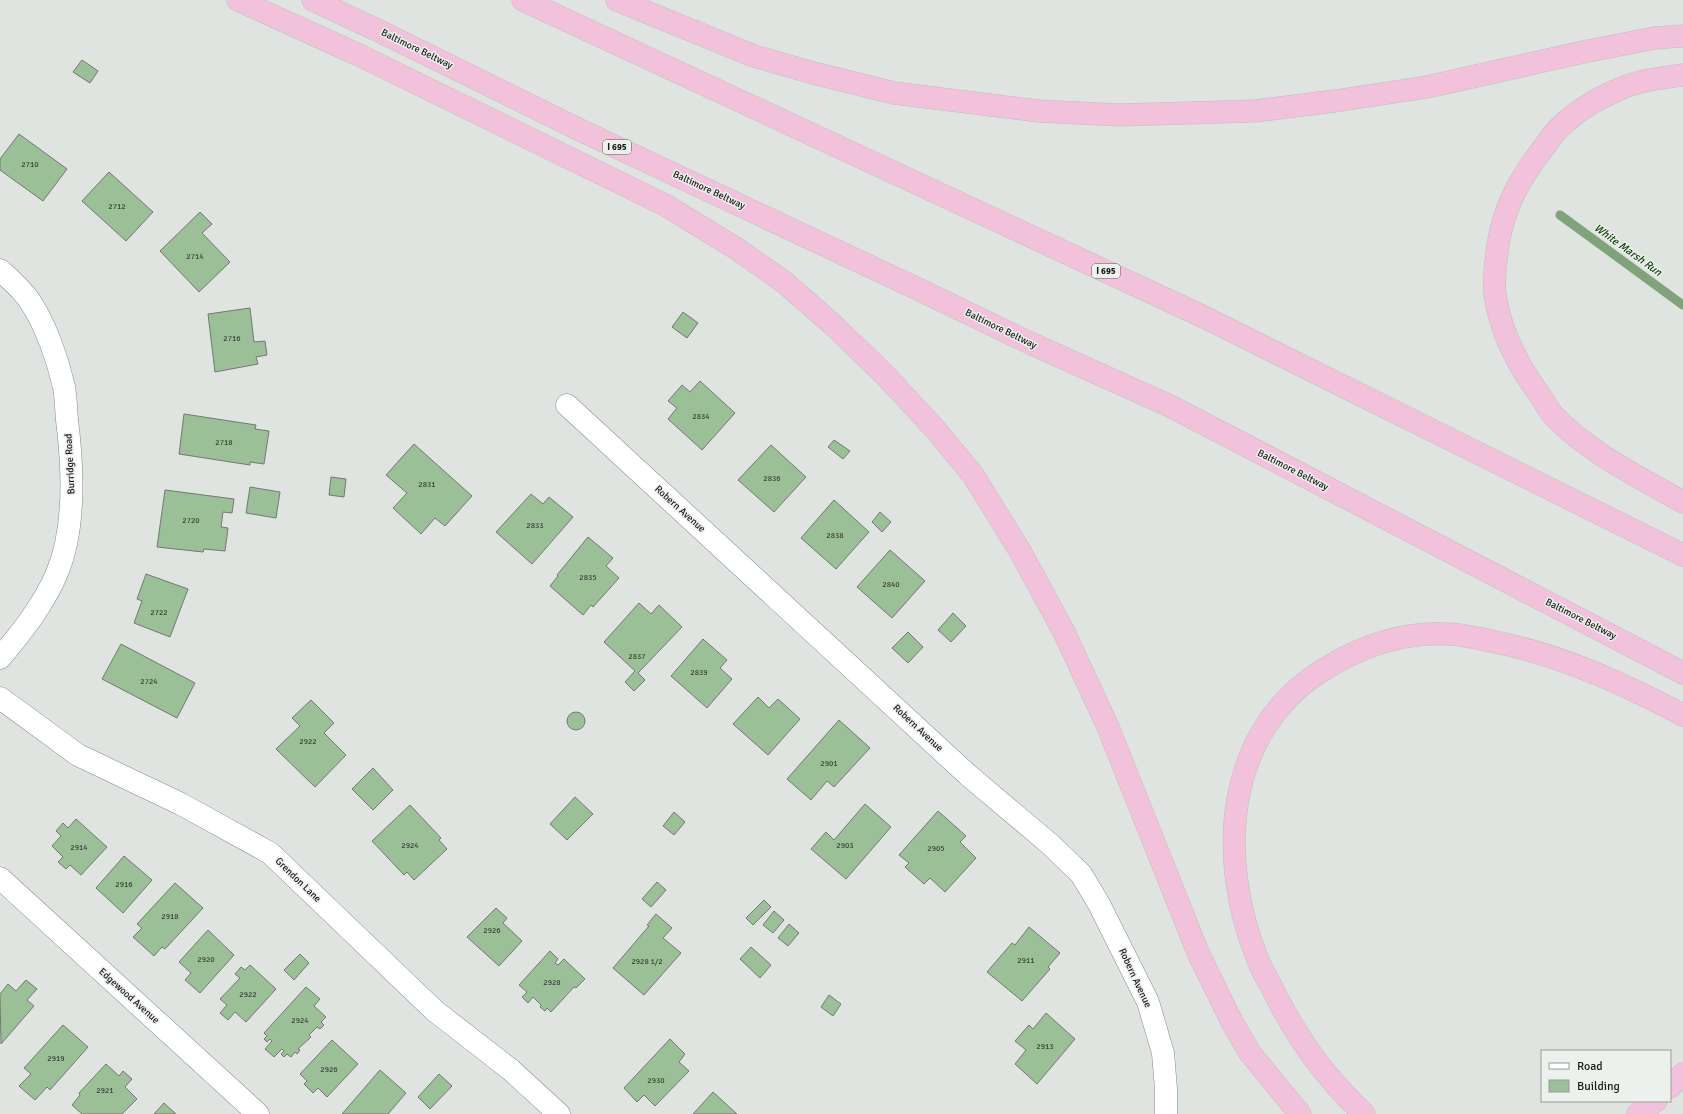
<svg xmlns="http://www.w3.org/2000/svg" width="1683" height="1114" font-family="Signika,sans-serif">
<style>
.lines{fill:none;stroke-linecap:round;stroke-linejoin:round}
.stream{stroke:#80a37b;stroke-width:9}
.building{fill:#9bbf96;stroke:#747874}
.minor-casing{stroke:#878b87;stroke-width:23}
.highway-casing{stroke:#bfbfbf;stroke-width:23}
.minor{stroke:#fff;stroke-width:22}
.highway{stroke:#f2c1dc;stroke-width:22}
.labels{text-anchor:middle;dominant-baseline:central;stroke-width:3;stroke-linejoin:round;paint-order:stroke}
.number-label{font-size:8px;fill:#3a4438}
.shield{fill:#edf1ed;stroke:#595b59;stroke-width:1}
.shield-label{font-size:9px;font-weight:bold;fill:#1a1b19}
.street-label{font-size:10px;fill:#1a1b19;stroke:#edf1ed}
.water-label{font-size:11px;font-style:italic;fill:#12430b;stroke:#edf1ed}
</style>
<rect width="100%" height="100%" fill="#e0e4e0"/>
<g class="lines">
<path class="stream" d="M1560,215l123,90"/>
</g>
<path class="building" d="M82,60l16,11 -8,12 -17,-11z
M19,134l48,35 -24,32 -43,-31v-11z
M109,172l44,40 -27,29 -44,-40z
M200,212l12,12 -10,9 28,29 -31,30 -39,-41z
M250,308l4,34 11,-1 2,14 -11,2 2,7 -43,8 -7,-58z
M683,312l15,11 -11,15 -15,-11z
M700,381l35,32 -33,37 -34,-31 9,-11 -9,-7 14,-16 8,7z
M184,414l72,11 -1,4 14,2 -5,33 -14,-2v3l-71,-11z
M834,440l16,11 -7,8 -15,-12z
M414,444l58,52 -27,30 -10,-8 -14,16 -28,-26 14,-15 -21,-18z
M771,445l35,32 -32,35 -36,-32z
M331,477l15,2 -2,18 -15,-2z
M250,487l30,5 -4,26 -30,-5z
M165,490l69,9 -2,14 -9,-1 -2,15 7,1 -3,23 -21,-2 -1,3 -46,-5z
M531,494l12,10 6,-7 24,20 -41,47 -36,-32z
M834,500l35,32 -33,37 -35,-31z
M880,512l11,10 -9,10 -10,-10z
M588,537l25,21 -7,8 13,12 -26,29 -2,-2 -8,10 -33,-29 8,-10 -1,-1z
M890,550l35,31 -33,37 -35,-31z
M146,574l42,15 -18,48 -36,-14 8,-22 -5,-2z
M639,603l12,11 8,-9 23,22 -44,46 7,7 -11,11 -9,-9 10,-11 -31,-29z
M953,613l13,13 -15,16 -13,-12z
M908,632l15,15 -15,16 -16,-15z
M703,639l24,21 -7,8 12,11 -25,29 -36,-32z
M121,644l74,39 -18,35 -75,-39z
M758,697l11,11 9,-9 22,20 -32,36 -35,-31z
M311,700l23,23 -10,10 22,22 -31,32 -39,-38 24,-23 -8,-8z
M567 721a9 9 0 1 1 18 0a9 9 0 1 1-18 0Z
M839,720l31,28 -36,39 -7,-6 -16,19 -24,-21z
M373,768l20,22 -20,20 -21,-21z
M575,797l18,17 -26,26 -17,-16z
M865,804l26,23 -45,52 -35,-30 15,-17 8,8z
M410,805l31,33 -2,2 8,9 -33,31 -7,-8 -3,3 -32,-34z
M938,811l28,25 -6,6 16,16 -31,34 -15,-14 -6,6 -19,-17 4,-4 -10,-8z
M674,812l11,10 -11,13 -11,-9z
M76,819l31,28 -26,28 -11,-10 -4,4 -8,-7 5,-5 -11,-11 9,-10 -5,-5 7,-8 5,5z
M124,856l28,24 -29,33 -27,-25z
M657,882l9,8 -15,17 -9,-8z
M175,883l28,25 -38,41 -3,-2 -8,9 -21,-19 9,-9 -5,-4z
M764,900l7,7 -18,18 -7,-7z
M496,908l11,10 -4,5 19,18 -23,25 -32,-29z
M774,911l10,9 -11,13 -10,-8z
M656,914l16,14 -9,10 18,15 -37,42 -31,-27 36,-42 -2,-1z
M789,924l10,9 -11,13 -10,-8z
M1029,927l31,26 -12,14 2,2 -28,32 -35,-29 25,-29 3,2z
M208,930l26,25 -34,38 -15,-13 6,-7 -12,-11z
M751,947l20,18 -11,13 -20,-19z
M550,951l8,8 -3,4 3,2 6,-6 21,20 -9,9 -2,-1 -23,25 -4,-4 -2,3 -5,-4 1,-2 -8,-8 -5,6 -6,-6 5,-5 -8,-7z
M300,954l9,9 -15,17 -10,-10z
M250,965l26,24 -30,33 -11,-10 -7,8 -8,-7 7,-8 -7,-6 20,-21 -5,-4 6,-7 4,3z
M26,980l11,9 -10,11 7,6 -33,38 -1,-50 8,-10 8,7z
M306,987l14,12 -6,7 12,11 -5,5 3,3 -4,4 -3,-2 -8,8 2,2 -13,12 2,1 -3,4 -2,-2 -4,5 -4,-3 -3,3 -3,-3 3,-3 -2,-2 -8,8 -9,-8 7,-8 -2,-2 -3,3 -3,-3 3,-3 -3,-3z
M829,995l12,9 -8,12 -12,-9z
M1046,1013l29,26 -38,45 -22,-20 11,-14 -11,-9 14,-16 4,4z
M63,1025l25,22 -38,43 -3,-3 -12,13 -16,-14 12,-12 -7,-6z
M670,1039l15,15 -6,8 10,9 -34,35 -11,-11 -7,7 -13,-14z
M332,1040l26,24 -31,33 -9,-9 -5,5 -9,-9 3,-3 -7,-7z
M106,1064l13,12 4,-5 9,8 -7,8 12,12 -15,15h-40l-10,-9 8,-10 -1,-2z
M380,1070l26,23 -18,21h-46z
M439,1074l13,12 -22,23 -12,-12z
M713,1092l24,22h-44z
M164,1103l12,11h-22z"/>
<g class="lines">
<g class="minor-casing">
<path id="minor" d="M0,270c11,10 23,20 31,33 15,23 27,57 33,84 2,11 2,22 3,33 6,48 9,108 -10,153 -13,31 -35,59 -57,85
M567,405l401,370 83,70 30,29 18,30 49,98 15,51 3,36v25
M0,698l78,57 103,49 89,49 165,158 76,59 48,44
M0,878l258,236"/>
</g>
<g class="highway-casing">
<path id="highway" d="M238,0l123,56 306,150 70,43 47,33 47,41 54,52 50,54 38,46 47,76 44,81 44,95 91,228 33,67 18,31 50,61
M313,0l62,29 205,101 342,161 108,52 140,63 513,267
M523,0l681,317 479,238
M617,0l137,56 59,17 81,20 144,18 81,4 136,-4 80,-10 92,-14 161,-36 67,-13 28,-2
M1683,75c-21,3 -43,5 -63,14 -22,9 -45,23 -62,40 -5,5 -9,11 -13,17 -24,30 -41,60 -47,99 -2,15 -5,33 -3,49 5,37 22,70 44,100 5,7 9,15 14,21 33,36 87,63 130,87
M1670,1087l13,-13
M1364,1114c-40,-38 -65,-73 -90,-122 -5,-11 -12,-21 -16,-32 -41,-100 -35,-228 65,-290 37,-23 79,-38 123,-36 15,0 30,4 45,7 70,14 129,41 192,74
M1638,1114l18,-13"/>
</g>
<use href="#minor" class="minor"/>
<use href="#highway" class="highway"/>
</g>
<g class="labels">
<g class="number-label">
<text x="30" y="164">2710</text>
<text x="117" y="206">2712</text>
<text x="195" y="256">2714</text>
<text x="232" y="338">2716</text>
<text x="701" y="416">2834</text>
<text x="224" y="442">2718</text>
<text x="772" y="478">2836</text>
<text x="427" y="484">2831</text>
<text x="191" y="520">2720</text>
<text x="535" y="525">2833</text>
<text x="835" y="535">2838</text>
<text x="588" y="577">2835</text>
<text x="891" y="584">2840</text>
<text x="159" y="612">2722</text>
<text x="637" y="656">2837</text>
<text x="699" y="672">2839</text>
<text x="149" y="681">2724</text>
<text x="308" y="741">2922</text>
<text x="829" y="763">2901</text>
<text x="410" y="845">2924</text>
<text x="845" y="845">2903</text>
<text x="79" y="847">2914</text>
<text x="936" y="848">2905</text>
<text x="124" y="884">2916</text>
<text x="170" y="916">2918</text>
<text x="492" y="930">2926</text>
<text x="206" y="959">2920</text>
<text x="1026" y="960">2911</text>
<text x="647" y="961">2928 1/2</text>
<text x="552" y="982">2928</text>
<text x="248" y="994">2922</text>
<text x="300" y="1020">2924</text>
<text x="1045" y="1046">2913</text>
<text x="56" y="1058">2919</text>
<text x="329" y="1069">2926</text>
<text x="656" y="1080">2930</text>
<text x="105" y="1090">2921</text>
</g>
<g class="shield">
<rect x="603" y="140" width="28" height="14" rx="3"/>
<rect x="1092" y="264" width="28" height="14" rx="3"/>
</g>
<g class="shield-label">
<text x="617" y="147">I 695</text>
<text x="1106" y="271">I 695</text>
</g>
<g class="street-label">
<text transform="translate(417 49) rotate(26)">Baltimore Beltway</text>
<text transform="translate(709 190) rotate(25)">Baltimore Beltway</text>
<text transform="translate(1001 329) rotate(26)">Baltimore Beltway</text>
<text transform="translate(70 464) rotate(-93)">Burridge Road</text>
<text transform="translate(1293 470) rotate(27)">Baltimore Beltway</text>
<text transform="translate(680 509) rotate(42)">Robern Avenue</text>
<text transform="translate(1581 619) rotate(27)">Baltimore Beltway</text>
<text transform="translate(918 728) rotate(43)">Robern Avenue</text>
<text transform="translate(298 880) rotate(44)">Grendon Lane</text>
<text transform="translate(1135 978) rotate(65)">Robern Avenue</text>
<text transform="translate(129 996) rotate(42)">Edgewood Avenue</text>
</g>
<g class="water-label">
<text transform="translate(1628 250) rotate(36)">White Marsh Run</text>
</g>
</g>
<rect x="1541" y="1050" width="130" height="52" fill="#edf1ed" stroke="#999b98"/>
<rect x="1549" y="1063" width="20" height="6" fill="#ffffff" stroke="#999b98"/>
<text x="1577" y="1070" font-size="12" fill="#1a1b19">Road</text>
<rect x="1549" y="1080" width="20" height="12" fill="#9bbf96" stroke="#999b98"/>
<text x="1577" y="1090" font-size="12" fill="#1a1b19">Building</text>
</svg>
